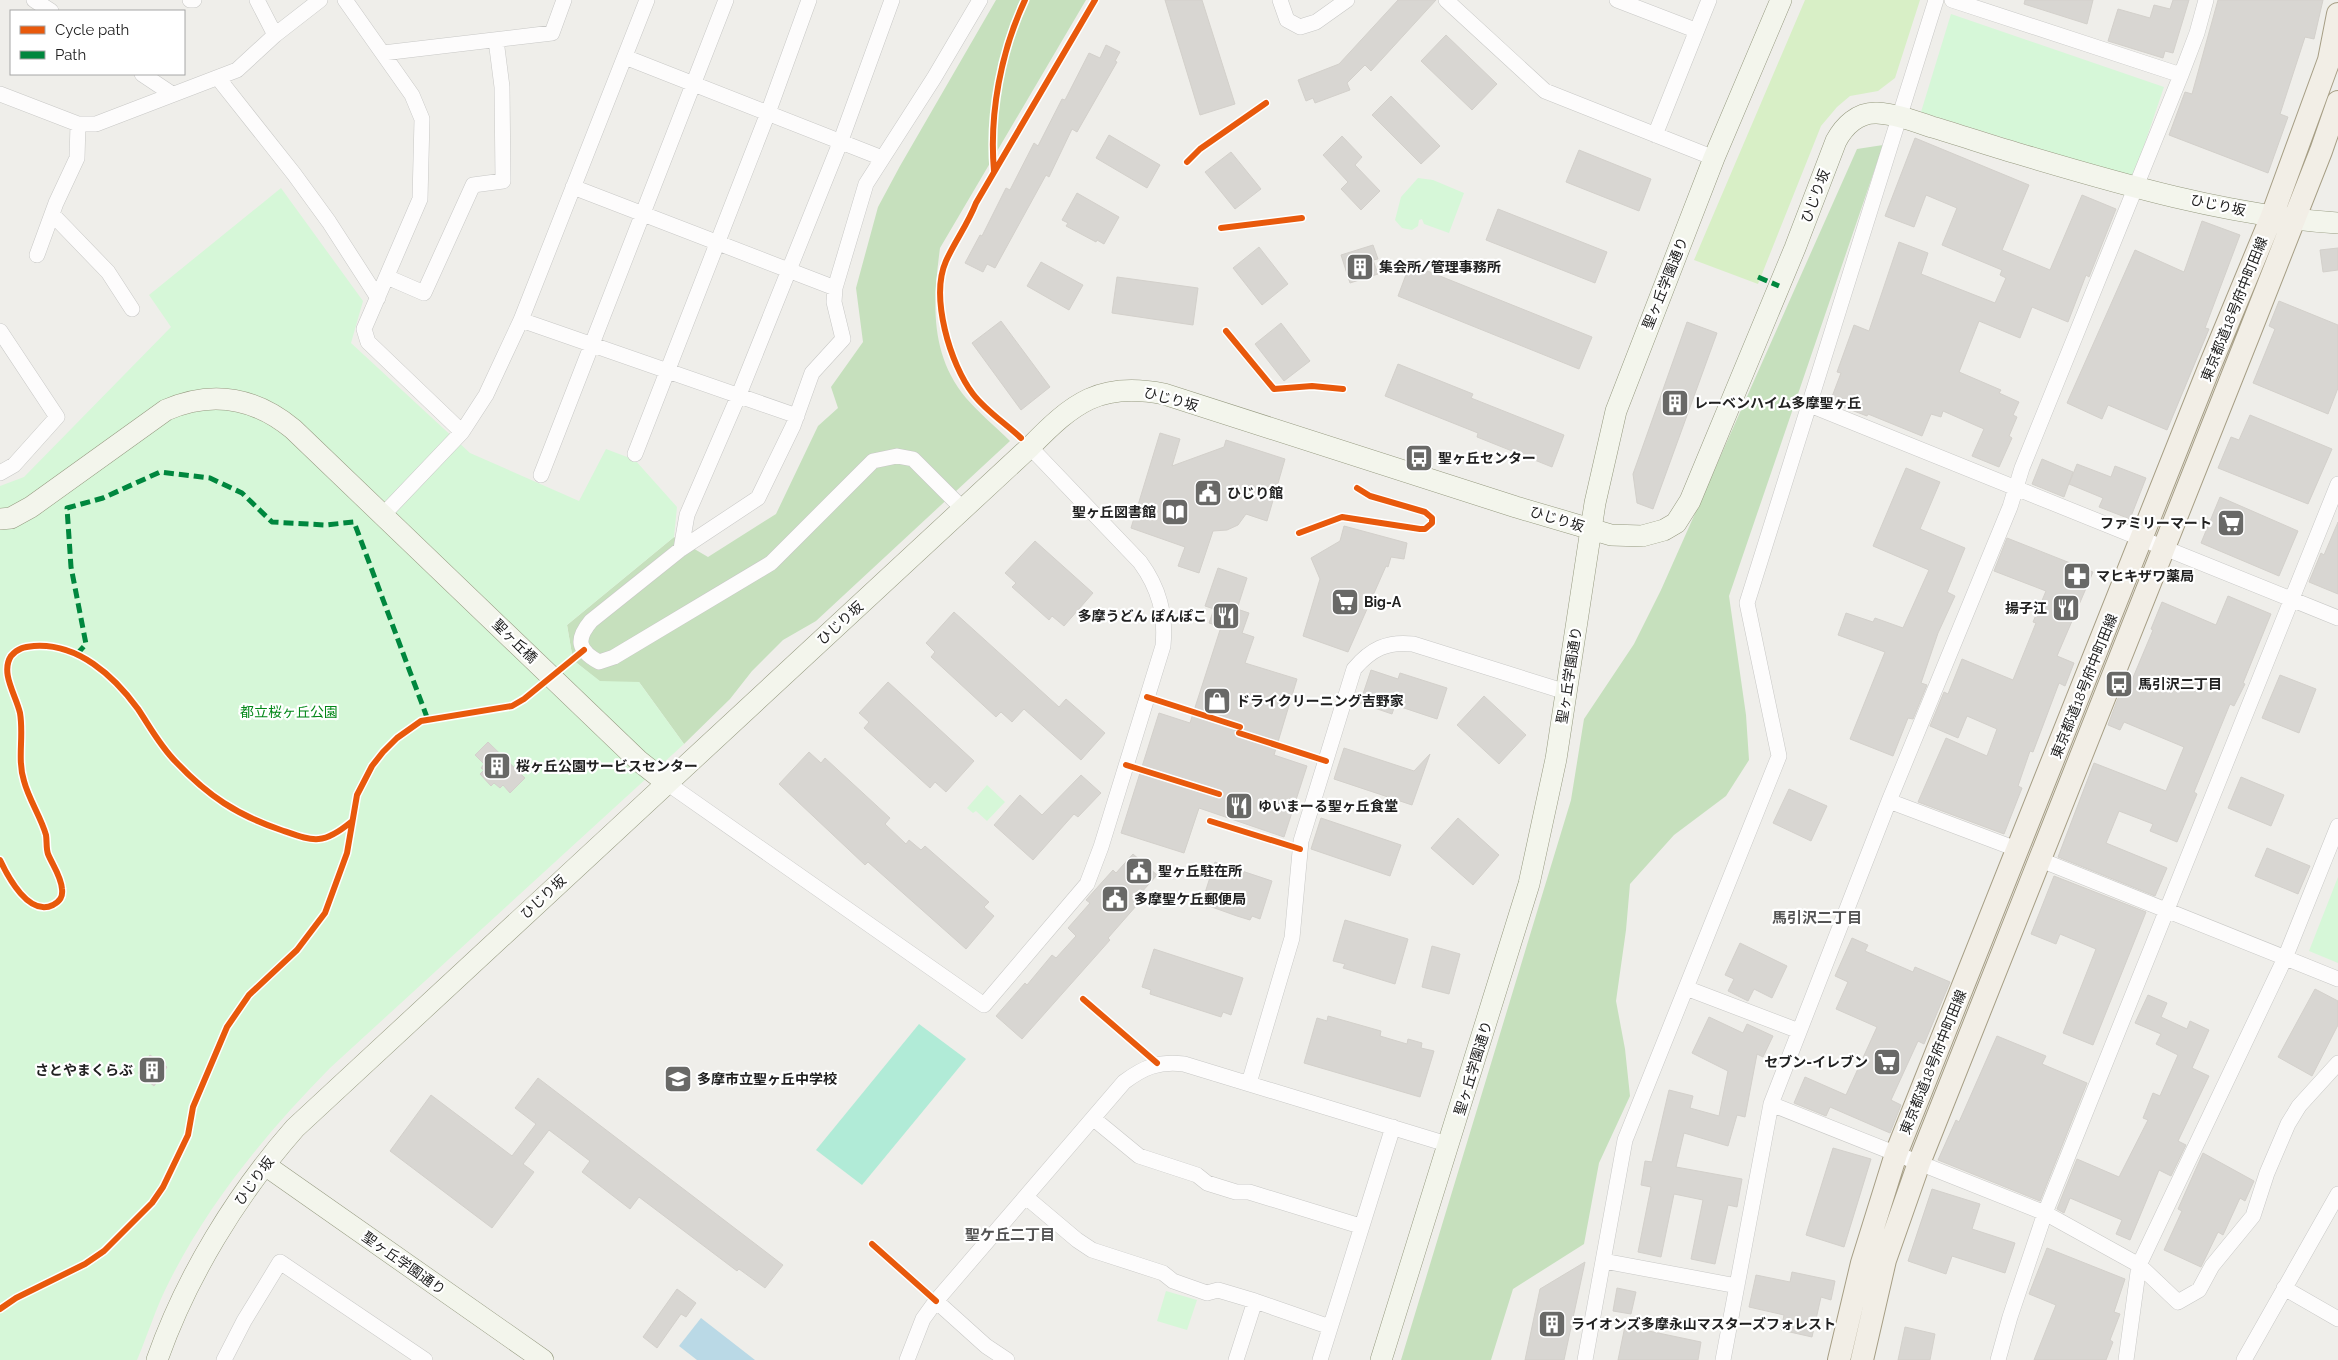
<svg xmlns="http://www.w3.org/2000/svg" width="2338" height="1360" viewBox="0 0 2338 1360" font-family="Raleway,'Noto Sans JP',sans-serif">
  <rect width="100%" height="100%" fill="#efeeea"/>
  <path fill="#d8efc6" d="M1805 0H1920L1895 78 1878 91 1850 96 1837 107 1821 126 1758 284 1694 260Z"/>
  <path fill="#c6e0bd" d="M996 0H1086L940 248C933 301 929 353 966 398 979 413 996 427 1010 441L816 621 783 640 752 671 730 699 684 744 639 682H600L573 660 567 625 674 537 708 557 776 514 818 426 838 408 831 387 863 342 856 288 878 207 900 166Z
    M1883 145 1729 596 1746 715 1749 760 1726 796 1674 835 1630 884 1626 930 1616 1001 1625 1049 1630 1096 1599 1163 1584 1244 1513 1289 1491 1360H1401L1571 800 1584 719 1634 644 1661 590 1857 149Z"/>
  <path fill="#d6f7d8" d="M1951 14 2164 87 2133 178 1921 112Z
    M1418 178 1433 180 1464 193 1449 233 1424 224 1422 219 1419 220 1418 226 1412 230 1402 228 1395 220 1401 197Z
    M281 188 363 301 351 343 470 453 579 501 606 449 635 460 677 507 674 537 567 625 573 660 600 681 639 682 684 744 330 1068C267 1132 209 1202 169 1282 156 1307 148 1334 137 1360H0V486L24 477 171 327 149 295Z
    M987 785 1005 802 987 821 976 811 973 813 967 808Z
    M2338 877V963L2309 951Z
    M1166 1291 1197 1300 1187 1330 1157 1321Z"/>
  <path fill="#b1ebd7" d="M919 1024 966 1059 862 1185 816 1150Z"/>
  <path fill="#bad9e6" d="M701 1318 755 1360H697L679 1346Z"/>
  <path fill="#d8d6d2" stroke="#d3d0cb" d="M1165 0H1202L1235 104 1200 115Z
    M1398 0H1436L1371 71 1365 65 1347 83 1350 90 1315 103 1313 98 1306 101 1298 80 1339 64Z
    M2025 0H2093L2087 24 2024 4Z
    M2173 0H2189L2173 53 2165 51 2163 58 2108 41 2118 9 2150 18 2154 5 2170 9Z
    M2218 0H2323L2314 39 2305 37 2280 114 2288 117 2268 173 2169 135 2185 92 2192 94Z
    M1446 35 1497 84 1472 110 1421 61Z
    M1106 45 1120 52 1115 61 1117 62 1077 132 1072 129 1049 177 1046 175 995 268 987 264 983 272 965 263 980 235 982 236 1006 188 1010 190 1034 143 1038 146 1062 99 1065 100 1089 53 1100 58Z
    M1391 96 1440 146 1421 164 1372 115Z
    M1109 135 1160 165 1147 188 1096 158Z
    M1342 136 1362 157 1355 165 1380 191 1361 210 1341 189 1348 182 1323 155Z
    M1915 138 2029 185 2002 250 2050 270 2082 195 2116 209 2089 277 2086 275 2068 322 2032 307 2020 338 1979 321 1959 372 2001 390 1999 393 2019 402 2013 415 2017 417 2009 436 2012 438 1999 467 1972 456 1984 429 1943 411 1941 417 1931 414 1922 436 1868 414 1867 416 1830 402 1841 373 1837 372 1854 325 1869 331 1899 242 1928 253 1921 274 1995 303 2006 278 2000 275 2002 270 1942 245 1957 208 1926 195 1914 227 1885 216Z
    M1579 150 1651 179 1639 211 1566 182Z
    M1231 152 1261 189 1235 209 1205 172Z
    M1077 193 1119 217 1104 244 1097 240 1096 242 1066 226 1068 223 1062 220Z
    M1498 209 1607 252 1595 283 1486 240Z
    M2202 221 2240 235 2205 328 2209 329 2167 430 2108 405 2102 419 2067 403 2135 250 2184 272Z
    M1373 245 1378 259 1373 260 1378 274 1350 283 1341 255Z
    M1259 247 1288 284 1262 305 1233 268Z
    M2338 248V270L2323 272 2320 250Z
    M1041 262 1083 285 1069 310 1027 286Z
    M1410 264 1592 337 1579 369 1398 296Z
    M1117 277 1198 288 1193 325 1112 313Z
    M2279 301 2338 325V388L2328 414 2253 383 2275 329 2269 326Z
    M1001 321 1050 387 1021 410 972 343Z
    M1687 322 1717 333 1653 509 1637 503 1633 474Z
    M1281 323 1310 361 1284 381 1255 344Z
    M1398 364 1473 394 1471 398 1564 435 1552 467 1477 437 1478 433 1385 396Z
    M2250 415 2332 449 2308 504 2218 468 2231 437 2239 440Z
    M1160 433 1180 439 1172 466 1224 447 1226 440 1285 459 1267 521 1246 514 1238 525 1227 530 1213 531 1199 573 1178 566 1185 547 1131 528Z
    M2042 459 2073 472 2064 497 2032 484Z
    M2077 464 2111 477 2115 466 2146 478 2130 519 2099 507 2103 498 2069 484Z
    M1906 468 1940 482 1920 529 1965 548 1947 592 1955 596 1938 633 1921 683 1927 685 1913 719 1908 718 1893 756 1850 739 1885 652 1838 635 1846 613 1873 622 1875 618 1903 628 1929 570 1873 546Z
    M2220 497 2298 531 2279 576 2201 543Z
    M2338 522V594L2309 582 2321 553 2324 555Z
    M1344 526 1407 543 1404 559 1391 557 1388 567 1386 566 1348 652 1303 636 1320 579 1311 558 1340 541Z
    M2007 538 2093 572 2057 656 2074 663 2065 686 2059 683 2033 752 2030 751 2018 786 2022 788 2004 834 1918 802 1946 738 1987 756 1997 729 1967 716 1958 738 1930 726 1944 692 1948 694 1962 659 2013 680 2036 623 2033 622 2046 591 1994 571Z
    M1035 541 1093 593 1064 626 1052 616 1049 620 1012 587 1016 583 1005 573Z
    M1218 568 1247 578 1237 609 1249 613 1242 633 1254 637 1245 663 1297 679 1274 755 1307 766 1284 837 1199 808 1184 853 1121 833 1159 713 1190 723 1221 627 1209 623 1214 609 1205 606Z
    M2228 596 2271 614 2243 683 2245 684 2234 706 2230 704 2194 792 2197 794 2177 842 2150 831 2153 824 2119 811 2106 843 2167 868 2155 896 2058 857 2094 763 2166 791 2184 747 2124 722 2120 730 2108 725 2126 677 2132 680 2153 630 2151 629 2162 602 2216 625Z
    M954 612 1059 707 1066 699 1105 733 1081 760 1024 709 1012 722 1001 712 996 717 931 657 935 652 926 643Z
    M1371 670 1398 679 1400 673 1447 688 1437 719 1395 705 1392 714 1360 703Z
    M2280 675 2316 689 2299 733 2262 718Z
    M888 682 974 761 946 792 935 782 930 788 864 728 869 722 859 713Z
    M1484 696 1526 735 1499 764 1457 725Z
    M488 742 525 778 510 793 503 785 500 788 494 783 491 786 480 774 484 770 481 768 484 764 475 755Z
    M1344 748 1414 771 1430 754 1412 805 1334 779Z
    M809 752 821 763 825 758 890 818 885 824 906 844 909 840 921 850 925 846 989 902 984 907 994 916 966 949 868 862 865 865 779 784Z
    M1081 775 1101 793 1078 817 1074 814 1033 860 994 825 1020 795 1042 815Z
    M2241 777 2284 795 2271 826 2228 808Z
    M1789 789 1827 806 1811 841 1773 823Z
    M1321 818 1401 845 1390 876 1311 849Z
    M1458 818 1499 855 1473 885 1431 848Z
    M2267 848 2310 866 2298 894 2255 876Z
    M1133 854 1157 875 1140 894 1144 897 1108 938 1110 940 1022 1039 996 1016 1025 983 1027 985 1052 955 1056 958 1076 936 1068 928 1090 903 1086 900 1113 870 1116 873Z
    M1215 862 1272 881 1260 919 1252 916 1250 920 1237 916 1209 906 1210 902 1203 899Z
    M2054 876 2146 912 2093 1045 2063 1033 2096 949 2060 934 2056 944 2031 934Z
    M1345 920 1408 939 1395 984 1343 968 1345 964 1333 961Z
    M1852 938 1868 945 1865 951 1913 972 1915 967 1950 982 1924 1044 1918 1041 1891 1100 1901 1105 1890 1133 1830 1107 1826 1116 1794 1103 1805 1077 1846 1095 1877 1027 1836 1009 1848 982 1835 976Z
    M1740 943 1787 966 1772 998 1754 989 1748 1001 1728 991 1734 979 1725 975Z
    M1432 946 1460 954 1449 994 1422 987Z
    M1154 949 1243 978 1231 1015 1223 1012 1221 1017 1150 994 1151 990 1142 987Z
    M2315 989 2338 1001V1025L2312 1076 2278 1057Z
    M2148 995 2167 1003 2161 1017 2187 1029 2190 1021 2209 1030 2192 1068 2209 1076 2178 1141 2186 1145 2171 1176 2159 1170 2130 1240 2116 1234 2122 1220 2070 1198 2064 1213 2057 1209 2077 1159 2119 1177 2148 1120 2143 1118 2153 1093 2160 1096 2178 1055 2156 1044 2161 1034 2135 1023Z
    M1328 1016 1381 1031 1380 1036 1407 1044 1408 1039 1422 1043 1421 1048 1434 1051 1420 1097 1304 1063 1317 1018 1327 1021Z
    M1709 1017 1743 1033 1747 1024 1773 1036 1763 1057 1757 1054 1745 1117 1737 1115 1728 1146 1684 1133 1676 1167 1742 1179 1737 1207 1728 1205 1715 1264 1691 1259 1703 1200 1674 1194 1661 1257 1638 1252 1651 1187 1641 1185 1645 1161 1652 1162 1669 1090 1693 1096 1690 1108 1719 1116 1728 1071 1692 1053Z
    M1997 1036 2046 1056 2042 1064 2087 1083 2040 1201 1938 1160 1956 1120 1959 1122Z
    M150 1055 167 1067 154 1086 138 1073Z
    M538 1078 783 1265 765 1288 739 1269 737 1271 639 1197 630 1209 582 1172 590 1161 549 1130 523 1164 534 1172 492 1228 390 1151 431 1095 512 1156 536 1124 515 1108Z
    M1833 1148 1871 1159 1844 1247 1806 1235Z
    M2203 1153 2254 1181 2245 1201 2240 1198 2223 1235 2218 1232 2201 1267 2164 1250 2182 1211 2178 1209Z
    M1932 1189 1980 1204 1972 1229 2015 1243 2005 1273 1952 1256 1946 1274 1908 1261Z
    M2047 1248 2125 1279 2114 1312 2120 1314 2110 1340 2113 1342 2106 1360H2034L2056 1305 2029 1294Z
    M1585 1262 1564 1360H1525L1540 1289Z
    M1792 1272 1835 1281 1831 1300 1821 1297 1812 1337 1781 1330 1784 1315 1749 1307 1756 1275 1790 1282Z
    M1617 1288 1636 1292 1631 1314 1613 1311Z
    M677 1289 696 1303 686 1317 681 1314 657 1348 643 1337Z
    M1625 1326 1701 1342 1698 1360H1618Z
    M1905 1327 1935 1334 1930 1360H1898Z"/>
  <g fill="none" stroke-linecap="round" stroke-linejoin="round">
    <g stroke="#c8c8c6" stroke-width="16">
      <path id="street" d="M34 0 51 11
        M190 0H194
        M257 0 275 35
        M345 0 412 95 422 119 420 199 364 329 368 342 462 432
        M1280 0 1287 20 1300 27 1316 22 1347 0
        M1446 0 1545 91 1714 158
        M1617 0 1695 30
        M1952 0 2181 75
        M383 53 552 33 564 0
        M625 57 882 158
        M142 74 172 94
        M218 78 294 174 329 222 378 298
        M0 94 78 124H96L237 70 275 35 320 0
        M1655 135 1709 0
        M573 187 835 288
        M53 215 108 272 132 309
        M37 255 56 203 77 158 78 124
        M387 277 424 293 473 185 503 181 502 87 496 40
        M521 320 797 416
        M0 331 57 417 14 465 0 473
        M1810 405 2338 618
        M635 454 768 113 809 0
        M541 475 726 0
        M963 509 913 459 897 456 873 461 771 563 614 657 599 662C577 650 576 639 591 621L681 549 758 498 793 426 812 373 843 339 834 302 835 288 866 184 934 78 980 0
        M382 516 462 432 486 395 521 320 647 0
        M681 549 687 515 738 397 840 143 892 0
        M667 783 984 1005 1087 884 1101 847 1163 646C1166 614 1159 588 1140 562L1030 447
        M1889 801 2019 850
        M2041 860 2338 979
        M1686 988 1799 1031
        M1249 1083 1292 938 1301 841 1354 669C1371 649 1387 641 1413 644L1566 692
        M1771 1104 2045 1213 2139 1265 2178 1302 2199 1290 2212 1266 2253 1216 2267 1173 2288 1124 2299 1106 2338 1063
        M1094 1119 1139 1156 1197 1175 1207 1183 1236 1192H1249L1360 1226
        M1026 1197 1077 1240 1092 1250 1163 1273 1173 1281 1207 1293 1218 1290 1255 1301 1330 1327
        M1604 1261 1737 1286
        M2284 1288 2338 1319
        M936 1301 986 1346 1007 1360
        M224 1360 244 1321 280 1262 425 1360
        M907 1360 923 1319 936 1301 1124 1082C1144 1067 1159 1061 1184 1064L1450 1145
        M1236 1360 1255 1301
        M1320 1360 1393 1127
        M1585 1360 1625 1140 1779 756 1747 603 1936 0
        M1723 1360 1771 1104 1889 801 2010 507 2022 468 2181 75 2197 33 2206 0
        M1998 1360 2010 1317 2045 1213 2338 484
        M2126 1360 2139 1265 2285 958 2338 826
        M2244 1360 2338 1194"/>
    </g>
    <g stroke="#969a80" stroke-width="22">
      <path id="secondary" d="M0 519 11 518 31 507 166 410C212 390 254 397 293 429L639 761 667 783
        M265 1165 543 1360
        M157 1360C186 1277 237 1194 295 1128L1030 447C1073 403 1100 381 1164 394L1516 507 1611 535 1642 536 1664 530 1676 523 1690 501 1795 248 1836 141C1844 126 1858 112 1877 113 1896 114 1914 121 1932 127 1960 135 1988 145 2016 153 2120 184 2229 216 2338 223
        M1381 1360 1529 884 1556 759 1595 503 1616 411 1714 158 1781 0"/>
    </g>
    <g stroke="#a69e85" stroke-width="24">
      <path id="primary" d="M1839 1360 1862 1263 1896 1154 2209 368 2272 216 2329 60 2338 14
        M1862 1360 1885 1260 1919 1163 2249 334 2321 151 2338 102"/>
    </g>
    <use href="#street" stroke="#fdfcfc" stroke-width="15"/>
    <use href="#secondary" stroke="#f3f5ec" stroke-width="21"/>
    <use href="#primary" stroke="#f2eee6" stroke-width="22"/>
    <path stroke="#00873e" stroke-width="5" stroke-dasharray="10 5" stroke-linecap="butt" d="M1758 277 1779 286
      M77 654 86 644 71 567 67 508 103 498 160 472 210 478 242 493 272 522 325 525 354 522 428 720"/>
    <g stroke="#fff" stroke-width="9">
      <path id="cycleway" d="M1187 162 1200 149 1266 103
        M994 171C989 114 1001 51 1025 0
        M1221 228 1302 218
        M1226 331 1274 389 1312 386 1343 389
        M1021 438C1005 423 986 411 973 394 950 364 930 297 946 261 955 241 968 224 976 203L1095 0
        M1299 533 1342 517 1420 529H1425L1432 523V518L1425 512 1370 496 1357 488
        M1147 697 1240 727
        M1239 733 1326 761
        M1126 765 1219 794
        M1210 821 1300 849
        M0 860C8 877 29 917 53 905 60 901 63 897 62 889 61 876 53 866 48 854 46 848 47 841 46 835 41 817 29 800 24 781 17 759 24 736 20 713 16 695 0 673 11 656 18 648 24 647 34 646 78 643 114 676 138 709 150 727 160 746 176 762 208 796 237 815 281 830 313 841 322 846 351 822
        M1083 999 1157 1063
        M872 1244 936 1301
        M0 1309 16 1298 85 1264 104 1251 152 1203 163 1187 188 1135 193 1107 227 1027 249 995 297 950 325 913 347 853 357 795 372 766 383 752 397 738 421 721 512 706 524 699 584 650"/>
    </g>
    <use href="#cycleway" stroke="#e8590c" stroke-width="6"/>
  </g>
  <defs>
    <g id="building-square" transform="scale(1.4375)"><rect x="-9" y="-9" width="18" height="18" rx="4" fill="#696967" stroke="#fff"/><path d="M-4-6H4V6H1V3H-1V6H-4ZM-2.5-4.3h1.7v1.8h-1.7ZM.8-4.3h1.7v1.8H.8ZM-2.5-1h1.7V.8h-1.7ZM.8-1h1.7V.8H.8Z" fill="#fff"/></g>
    <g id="bus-square" transform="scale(1.4375)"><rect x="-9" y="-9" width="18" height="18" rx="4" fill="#696967" stroke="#fff"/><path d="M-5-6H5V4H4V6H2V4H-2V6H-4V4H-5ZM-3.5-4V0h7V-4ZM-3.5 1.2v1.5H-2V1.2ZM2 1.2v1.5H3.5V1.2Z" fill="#fff"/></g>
    <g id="civic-square" transform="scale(1.4375)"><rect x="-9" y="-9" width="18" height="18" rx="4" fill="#696967" stroke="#fff"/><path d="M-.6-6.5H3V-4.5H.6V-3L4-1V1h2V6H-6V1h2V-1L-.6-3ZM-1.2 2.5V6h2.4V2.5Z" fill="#fff"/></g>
    <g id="library-square" transform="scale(1.4375)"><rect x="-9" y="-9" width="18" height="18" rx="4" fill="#696967" stroke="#fff"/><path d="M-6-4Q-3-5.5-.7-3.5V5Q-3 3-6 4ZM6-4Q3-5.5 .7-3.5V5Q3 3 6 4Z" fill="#fff"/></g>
    <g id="supermarket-square" transform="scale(1.4375)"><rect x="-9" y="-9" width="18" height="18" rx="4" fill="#696967" stroke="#fff"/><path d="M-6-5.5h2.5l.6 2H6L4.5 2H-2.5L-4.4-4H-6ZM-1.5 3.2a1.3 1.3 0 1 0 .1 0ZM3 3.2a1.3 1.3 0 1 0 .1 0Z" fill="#fff"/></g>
    <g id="pharmacy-square" transform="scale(1.4375)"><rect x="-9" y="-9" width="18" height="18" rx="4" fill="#696967" stroke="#fff"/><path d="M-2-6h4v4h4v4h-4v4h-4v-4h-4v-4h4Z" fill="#fff"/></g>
    <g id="restaurant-square" transform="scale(1.4375)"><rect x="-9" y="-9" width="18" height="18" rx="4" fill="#696967" stroke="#fff"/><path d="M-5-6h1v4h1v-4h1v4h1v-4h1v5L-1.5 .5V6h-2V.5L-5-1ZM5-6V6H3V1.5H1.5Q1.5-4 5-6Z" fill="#fff"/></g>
    <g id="shop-square" transform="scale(1.4375)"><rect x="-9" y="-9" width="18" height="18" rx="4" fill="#696967" stroke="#fff"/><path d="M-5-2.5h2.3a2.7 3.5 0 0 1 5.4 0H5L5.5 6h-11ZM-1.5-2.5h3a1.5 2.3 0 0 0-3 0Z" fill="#fff"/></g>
    <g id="school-square" transform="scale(1.4375)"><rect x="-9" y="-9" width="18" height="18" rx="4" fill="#696967" stroke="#fff"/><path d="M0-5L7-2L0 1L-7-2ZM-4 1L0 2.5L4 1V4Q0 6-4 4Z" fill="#fff"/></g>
  </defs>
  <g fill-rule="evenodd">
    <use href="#building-square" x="1360" y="267"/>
    <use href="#building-square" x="1675" y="403"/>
    <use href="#bus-square" x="1419" y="458"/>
    <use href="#civic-square" x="1208" y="493"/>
    <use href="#library-square" x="1175" y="512"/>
    <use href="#supermarket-square" x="2231" y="523"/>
    <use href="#pharmacy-square" x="2077" y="576"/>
    <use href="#supermarket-square" x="1345" y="602"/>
    <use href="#restaurant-square" x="2066" y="608"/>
    <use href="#restaurant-square" x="1226" y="616"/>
    <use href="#bus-square" x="2119" y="684"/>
    <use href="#shop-square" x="1217" y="701"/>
    <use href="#building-square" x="497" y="766"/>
    <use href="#restaurant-square" x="1239" y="806"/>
    <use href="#civic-square" x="1139" y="871"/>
    <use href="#civic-square" x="1115" y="899"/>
    <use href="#supermarket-square" x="1887" y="1062"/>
    <use href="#building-square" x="152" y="1070"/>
    <use href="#school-square" x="678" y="1079"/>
    <use href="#building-square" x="1552" y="1324"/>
  </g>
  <g text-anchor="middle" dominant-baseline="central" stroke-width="4.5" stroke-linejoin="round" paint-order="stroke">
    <g font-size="14" fill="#212121" stroke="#fff">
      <text transform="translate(1815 196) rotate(-69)">ひじり坂</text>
      <text transform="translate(2218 205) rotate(12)">ひじり坂</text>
      <text transform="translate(1665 283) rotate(-68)">聖ヶ丘学園通り</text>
      <text transform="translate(2234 309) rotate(-68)">東京都道18号府中町田線</text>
      <text transform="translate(1171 399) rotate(15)">ひじり坂</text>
      <text transform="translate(1557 519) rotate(17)">ひじり坂</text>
      <text transform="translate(840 623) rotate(-42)">ひじり坂</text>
      <text transform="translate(515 641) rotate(44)">聖ヶ丘橋</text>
      <text transform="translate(1569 675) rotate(-81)">聖ヶ丘学園通り</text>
      <text transform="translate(2084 686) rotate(-68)">東京都道18号府中町田線</text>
      <text transform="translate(543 897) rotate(-43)">ひじり坂</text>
      <text transform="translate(1933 1062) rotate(-68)">東京都道18号府中町田線</text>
      <text transform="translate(1473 1068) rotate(-73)">聖ヶ丘学園通り</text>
      <text transform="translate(254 1181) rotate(-54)">ひじり坂</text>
      <text transform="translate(404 1263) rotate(35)">聖ヶ丘学園通り</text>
    </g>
    <g font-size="14" font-weight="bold" fill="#212121" stroke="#fff" text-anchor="start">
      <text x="1379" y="267">集会所/管理事務所</text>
      <text x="1694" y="403">レーベンハイム多摩聖ヶ丘</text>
      <text x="1438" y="458">聖ヶ丘センター</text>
      <text x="1227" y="493">ひじり館</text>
      <text x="1156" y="512" text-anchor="end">聖ヶ丘図書館</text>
      <text x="2212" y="523" text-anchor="end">ファミリーマート</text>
      <text x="2096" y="576">マヒキザワ薬局</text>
      <text x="1364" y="602">Big-A</text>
      <text x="2047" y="608" text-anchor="end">揚子江</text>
      <text x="1207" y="616" text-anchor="end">多摩うどん ぽんぽこ</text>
      <text x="2138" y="684">馬引沢二丁目</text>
      <text x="1236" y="701">ドライクリーニング吉野家</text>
      <text x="516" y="766">桜ヶ丘公園サービスセンター</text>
      <text x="1258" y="806">ゆいまーる聖ヶ丘食堂</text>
      <text x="1158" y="871">聖ヶ丘駐在所</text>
      <text x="1134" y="899">多摩聖ケ丘郵便局</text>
      <text x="1868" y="1062" text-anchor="end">セブン-イレブン</text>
      <text x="133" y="1070" text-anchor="end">さとやまくらぶ</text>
      <text x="697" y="1079">多摩市立聖ヶ丘中学校</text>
      <text x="1571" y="1324">ライオンズ多摩永山マスターズフォレスト</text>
    </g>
    <g font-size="14" fill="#028717" stroke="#fff">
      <text x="289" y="712">都立桜ヶ丘公園</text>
    </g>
    <g font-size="15" font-weight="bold" fill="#545454" stroke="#fff">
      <text x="1817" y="918">馬引沢二丁目</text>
      <text x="1010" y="1235">聖ケ丘二丁目</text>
    </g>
  </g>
  <rect x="10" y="10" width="175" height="65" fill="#ffffff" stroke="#a6a6a6"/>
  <rect x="20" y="26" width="25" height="8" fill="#e8590c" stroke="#a6a6a6"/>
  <text x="55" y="35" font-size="15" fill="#212121">Cycle path</text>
  <rect x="20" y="51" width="25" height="8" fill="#00873e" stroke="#a6a6a6"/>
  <text x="55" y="60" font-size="15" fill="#212121">Path</text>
</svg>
